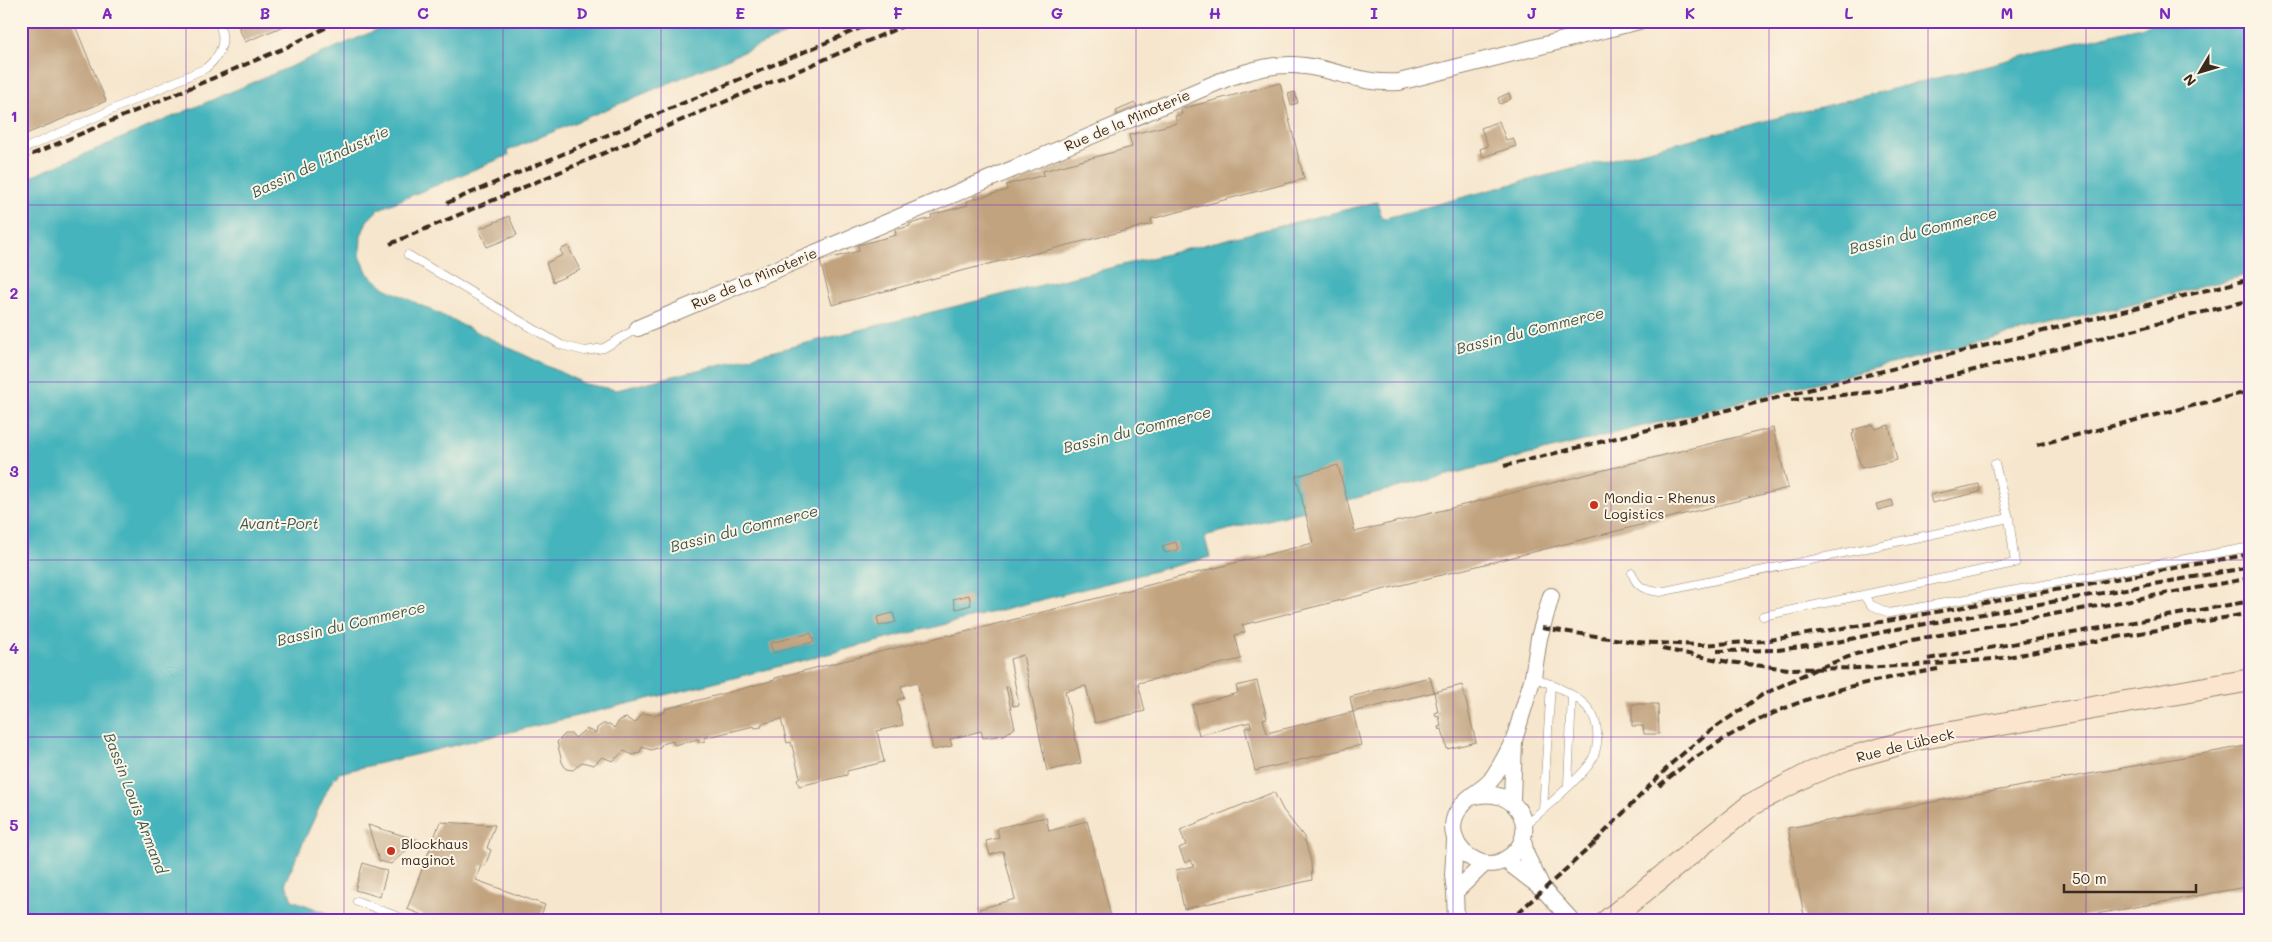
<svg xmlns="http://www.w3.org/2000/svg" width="2272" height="942" viewBox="0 0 2272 942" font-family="Mali,sans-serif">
  <rect width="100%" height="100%" fill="#fcf5e5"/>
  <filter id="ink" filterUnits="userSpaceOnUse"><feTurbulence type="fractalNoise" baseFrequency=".02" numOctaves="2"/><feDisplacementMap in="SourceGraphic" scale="10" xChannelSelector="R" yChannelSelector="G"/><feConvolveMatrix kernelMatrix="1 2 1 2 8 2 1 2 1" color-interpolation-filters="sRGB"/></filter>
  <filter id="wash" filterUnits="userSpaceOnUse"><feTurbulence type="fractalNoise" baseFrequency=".0096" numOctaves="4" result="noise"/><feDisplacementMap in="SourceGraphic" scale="20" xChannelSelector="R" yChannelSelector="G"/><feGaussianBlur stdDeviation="1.12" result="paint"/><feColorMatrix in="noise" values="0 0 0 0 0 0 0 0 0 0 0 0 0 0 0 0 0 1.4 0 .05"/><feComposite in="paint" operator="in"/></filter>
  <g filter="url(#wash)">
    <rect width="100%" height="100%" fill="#f6e6cd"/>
    <path fill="#44b4bc" stroke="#406f6d" d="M398 21H817L507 151 509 155 379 209 367 221 361 236 360 256 368 274 385 288 585 384 617 390 1377 202 1382 219 1505 186 2164 21H2251V274L1208 535 1205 538 1210 557 702 686 339 773 330 784 285 882 292 900 349 921H21V181Z"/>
    <g id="blocks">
      <path fill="#c1a37f" d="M21 21H73L106 101 21 136Z
        M236 21H296L245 42Z
        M1280 83 1304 179 1151 219 1152 224 1024 256 1023 255 832 305 820 261 859 251 858 245 896 235 895 230 910 226 909 224 932 218 931 215 968 205 967 201 1007 190 1006 185 1044 175 1043 171 1132 147 1129 135 1177 123 1175 116 1182 114 1181 109Z
        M1295 92 1298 103 1291 105 1288 94Z
        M1509 93 1511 99 1500 104 1498 98Z
        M1135 103 1140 113 1120 121 1116 111Z
        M1499 121 1506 140 1513 138 1516 146 1483 157 1480 149 1488 146 1481 128Z
        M509 216 517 235 487 247 479 229Z
        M568 246 580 270 553 282 546 263 563 255 560 250Z
        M1873 424 1875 429 1889 425 1897 460 1861 468 1852 434 1854 433 1853 430Z
        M1773 428 1788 488 1242 625 1245 632 1235 635 1241 659 1138 683 1145 711 1095 723 1086 686 1065 691 1081 763 1047 771 1023 655 1010 659 1019 705 1013 706 1009 687H1006L1015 728 1004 735 983 738 981 731 950 739 952 746 933 750 917 682 901 686 904 698 897 700 903 725 877 731 884 762 847 771V775L799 786 797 779 800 777 791 742 787 743 781 719 761 724 762 727 755 728 754 726 704 738 705 741 699 742 698 739 674 745 673 741 662 744 660 747 651 750 642 747 640 752 633 755 624 751 613 761 602 757 594 765 582 762 573 770 566 769 562 762 557 742 565 734H572L575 738 586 729 596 733 597 728 603 724H610L614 728 620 720 626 718 635 723 643 713 653 715 665 712V709L775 680V678L948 635 949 636 1313 543 1296 476 1338 465 1355 532Z
        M1979 484 1980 492 1932 503 1930 495Z
        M1892 500 1894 506 1878 510 1876 504Z
        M1176 542 1178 550 1165 553 1162 546Z
        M969 595 971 605 956 609 953 599Z
        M893 613 896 622 879 626 877 617Z
        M811 633 814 642 773 653 770 643Z
        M1430 677 1434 692 1353 712 1350 697Z
        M1257 681 1267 718 1263 719 1267 733 1353 712 1361 745 1255 771 1245 728 1251 727 1250 722 1199 735 1192 705 1238 693 1236 686Z
        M1462 685 1476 742 1447 749 1442 729 1439 730 1438 727 1441 726 1439 716 1436 717 1435 713 1438 712 1434 692Z
        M1632 704H1658L1659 734H1644L1643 726H1632Z
        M2251 745V886L2058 921H1805L1788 828Z
        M1274 792 1283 810 1304 837 1311 862 1312 880 1184 909 1176 870 1194 866 1191 860 1185 863 1179 848 1186 845 1180 830Z
        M1046 817 1049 831 1087 821 1112 921H982L979 909 1015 899 1003 851 990 855 986 841 999 838 997 828Z
        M440 822 495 825 487 848 491 850 485 866 481 865 476 880 545 905 539 921H487L480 918 479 921H437L407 909Z
        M368 825 418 840 391 864 379 861Z
        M363 863 387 871 380 897 355 890Z
        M1405 916 1406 921H1388V918Z"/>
    </g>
  </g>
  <g filter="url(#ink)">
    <use href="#blocks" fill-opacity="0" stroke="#988876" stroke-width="1"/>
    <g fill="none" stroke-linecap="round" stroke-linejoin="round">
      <g stroke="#988876" stroke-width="9">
        <path id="lane" d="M21 150 206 68C222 54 227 41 218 21
          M408 255 561 345 585 351 604 348 638 328
          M1632 573C1637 588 1645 590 1660 592L2009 518 1995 464
          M1863 595 1871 605 1889 613 2251 547
          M1763 616 2015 563 2009 518
          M1568 785 1572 695
          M1543 810 1551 684
          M1524 826C1543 810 1574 784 1589 765 1600 749 1601 722 1587 707 1573 692 1552 685 1533 677
          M357 901 409 921"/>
      </g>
      <g stroke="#988876" stroke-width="18">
        <path id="street" d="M638 328 1230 77C1251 71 1271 64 1293 65 1331 66 1358 85 1399 82L1639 21
          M1471 797C1520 782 1543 837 1506 859 1497 865 1486 865 1477 861 1454 851 1445 825 1462 805 1469 795 1483 790 1491 780 1500 768 1507 753 1514 740
          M1512 801 1514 740 1533 677 1539 638 1551 596
          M1523 840 1526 855 1542 887
          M1455 841 1453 875 1455 892 1484 864
          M1505 860 1543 889 1572 921
          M1455 892 1456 921"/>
      </g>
      <g stroke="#988876" stroke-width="24">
        <path id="secondary" d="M1607 921 1752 804 1809 774 1846 759 1917 739 2251 680"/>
      </g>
      <use href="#lane" stroke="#fff" stroke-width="8"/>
      <use href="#street" stroke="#fff" stroke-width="16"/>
      <use href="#secondary" stroke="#fbe5cf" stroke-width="22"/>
      <path stroke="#3b2a1e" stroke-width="4" stroke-dasharray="8 4" stroke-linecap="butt" d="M21 159 287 47 339 21
        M447 203 877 21
        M390 244 915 21
        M1791 400 1872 392 1927 382 2251 300
        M2037 445 2251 391
        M1504 466 2251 279
        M1542 628 1635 642 1699 645 1763 641 1887 621 2251 554
        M1662 649 1729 662 1789 669 1862 668 1952 663 2002 658 2251 613
        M1717 651 1778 650 1837 642 1897 629 2251 567
        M1928 659 2251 601
        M1659 786C1708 744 1765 712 1827 693 1863 682 1901 676 1938 669
        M1595 842 1672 763 1706 734 1762 695 1816 669 1856 654 1912 640 2251 578
        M1509 921 1599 839"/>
    </g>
  </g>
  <path fill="none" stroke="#7b2cbf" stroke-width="1" stroke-opacity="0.55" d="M186 21V921M344 21V921M503 21V921M661 21V921M819 21V921M978 21V921M1136 21V921M1294 21V921M1453 21V921M1611 21V921M1769 21V921M1928 21V921M2086 21V921M21 205H2251M21 382H2251M21 560H2251M21 737H2251"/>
  <g fill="#c8321e" stroke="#fcf5e5" stroke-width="2">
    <circle cx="1594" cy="505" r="5"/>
    <circle cx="391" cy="851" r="5"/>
  </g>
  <g text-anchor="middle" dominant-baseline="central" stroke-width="4" stroke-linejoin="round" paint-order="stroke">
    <g font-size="14" fill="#3b2a1e" stroke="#fcf5e5">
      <text transform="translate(1127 120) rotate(-23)">Rue de la Minoterie</text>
      <text transform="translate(754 278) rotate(-23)">Rue de la Minoterie</text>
      <text transform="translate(1905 745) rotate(-14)">Rue de Lübeck</text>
    </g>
    <g font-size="14" fill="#3b2a1e" stroke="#fcf5e5" text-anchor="start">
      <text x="1604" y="497">Mondia - Rhenus<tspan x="1604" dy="16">Logistics</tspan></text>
      <text x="401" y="843">Blockhaus<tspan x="401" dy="16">maginot</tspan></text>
    </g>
    <g font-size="15" font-style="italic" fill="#3e5a55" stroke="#fcf5e5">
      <text transform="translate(320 161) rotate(-25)">Bassin de l'Industrie</text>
      <text transform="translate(1923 230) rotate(-14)">Bassin du Commerce</text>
      <text transform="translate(1530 330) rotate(-14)">Bassin du Commerce</text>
      <text transform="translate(1137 429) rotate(-14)">Bassin du Commerce</text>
      <text x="279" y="523">Avant-Port</text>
      <text transform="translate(744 528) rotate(-14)">Bassin du Commerce</text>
      <text transform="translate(351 623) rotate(-13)">Bassin du Commerce</text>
      <text transform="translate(136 803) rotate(69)">Bassin Louis Armand</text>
    </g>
  </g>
  <rect width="2272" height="942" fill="none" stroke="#fcf5e5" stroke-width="55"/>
  <g transform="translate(2200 72) rotate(232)" stroke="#fcf5e5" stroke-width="4" paint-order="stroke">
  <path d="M0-4L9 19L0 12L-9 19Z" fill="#3b2a1e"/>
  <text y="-8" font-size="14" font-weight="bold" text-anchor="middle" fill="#3b2a1e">N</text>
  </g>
  <path d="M2064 884v8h132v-8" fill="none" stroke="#3b2a1e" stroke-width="2.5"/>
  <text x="2072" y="884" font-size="15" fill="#3b2a1e" stroke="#fcf5e5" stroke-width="4" paint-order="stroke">50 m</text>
  <rect x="28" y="28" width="2216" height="886" fill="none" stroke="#7b2cbf" stroke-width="2"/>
  <g font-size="16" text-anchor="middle" font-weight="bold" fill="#7b2cbf">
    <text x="107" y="19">A</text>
    <text x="265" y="19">B</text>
    <text x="423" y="19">C</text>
    <text x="582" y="19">D</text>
    <text x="740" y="19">E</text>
    <text x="898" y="19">F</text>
    <text x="1057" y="19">G</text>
    <text x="1215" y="19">H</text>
    <text x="1374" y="19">I</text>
    <text x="1532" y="19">J</text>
    <text x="1690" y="19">K</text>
    <text x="1849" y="19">L</text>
    <text x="2007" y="19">M</text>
    <text x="2165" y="19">N</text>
    <text x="14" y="122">1</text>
    <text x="14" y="299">2</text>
    <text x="14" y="477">3</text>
    <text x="14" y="654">4</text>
    <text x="14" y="831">5</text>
  </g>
</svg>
